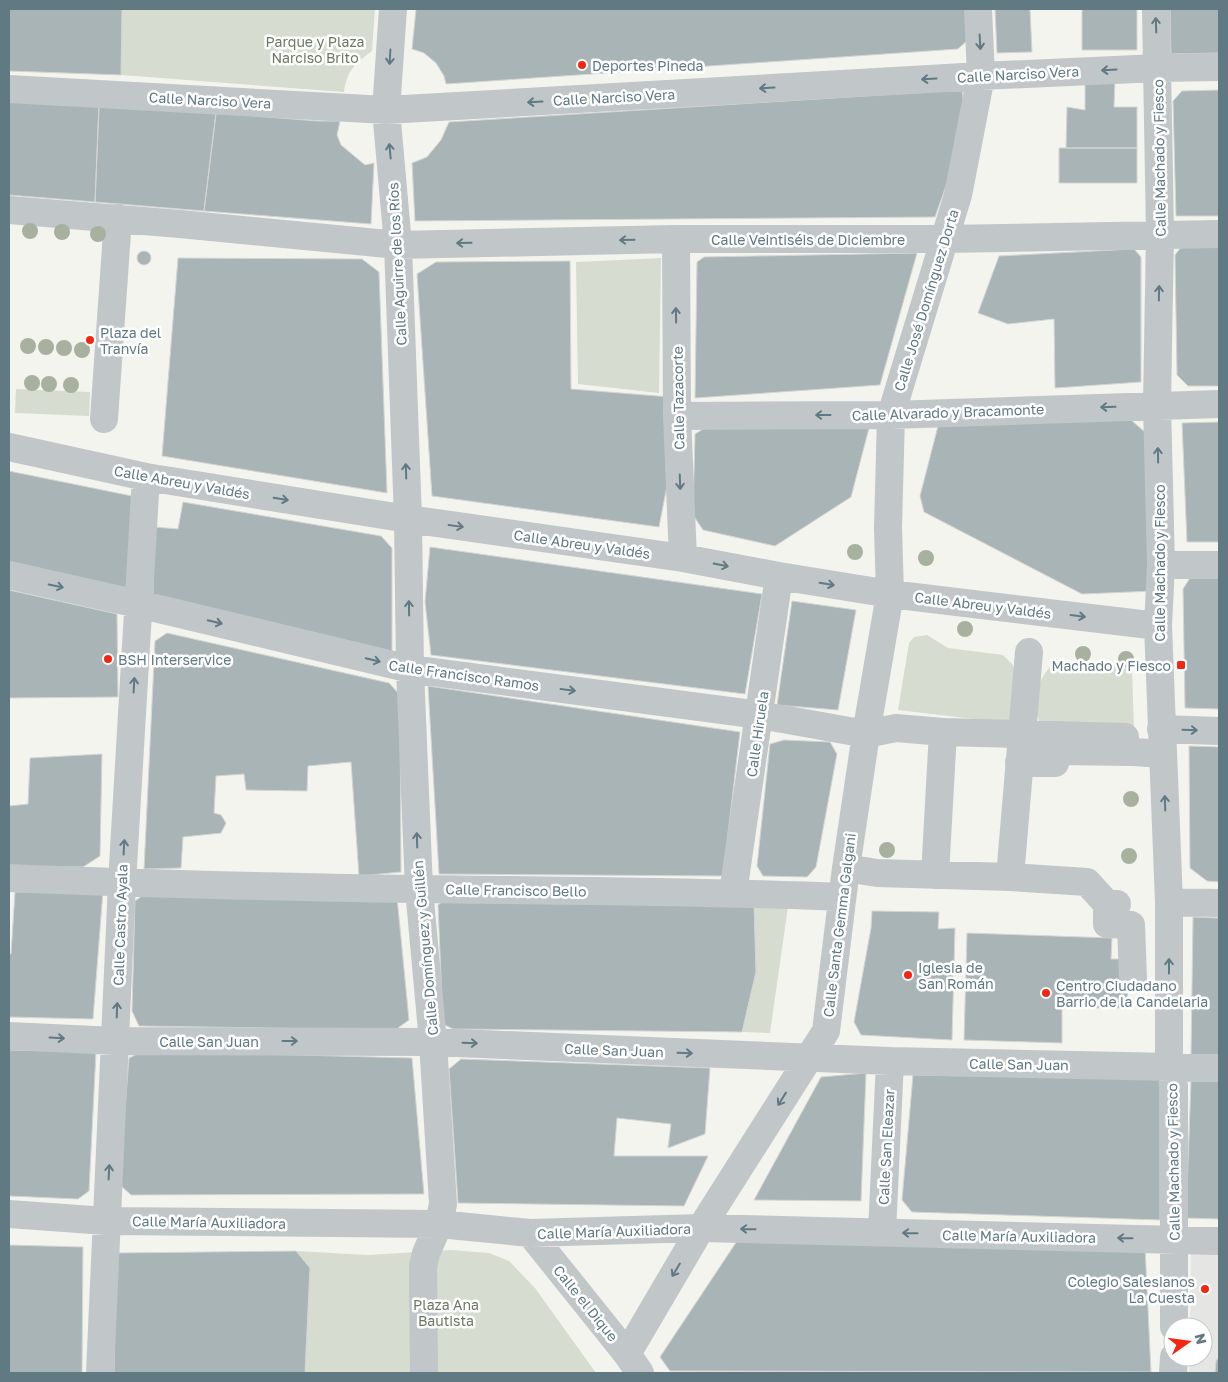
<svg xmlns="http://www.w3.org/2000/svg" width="1228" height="1382" viewBox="0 0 1228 1382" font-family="'Golos Text',sans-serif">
  <rect width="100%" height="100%" fill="#f4f4ef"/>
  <path fill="#e5e5e3" d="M1191 1249 1219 1251V1373H1189L1190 1357H1203V1327H1190Z"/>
  <path fill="#d6dcd0" d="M122 9H375L372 51C355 64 347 70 344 92L121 75Z
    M661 258 659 393 578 384 576 262Z
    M16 389 90 392 89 416 15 413Z
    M927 635 948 648 1003 655 1013 665 1017 673 1015 721 999 722 898 710 909 643 914 637Z
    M1057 663 1132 667 1134 731 1039 721C1032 702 1038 672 1057 663Z
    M754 903 788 907 770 1033 742 1032 756 972Z
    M451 1250 489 1253 509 1261 535 1288 596 1373H305L310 1268 296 1251 367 1255Z"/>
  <path fill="#a9b4b7" stroke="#d5d5d2" d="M9 9H122L121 75 9 71Z
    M416 9H970L971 37 958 49 446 84 444 76 436 63 424 53 412 49Z
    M995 9H1030L1032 52 997 53Z
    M1082 9H1137V50H1082Z
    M1170 9H1219V53L1171 54Z
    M1115 79 1114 107H1137V148H1066L1067 107 1085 110V80Z
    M962 90 966 129 935 217 415 221 412 163 427 157 441 140 449 122Z
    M1219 90V216H1176L1173 101 1182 91Z
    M9 101 99 105 95 202 9 195Z
    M99 105 216 113 204 211 95 202Z
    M216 113 318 121H340L337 135 341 145 365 165 374 163 371 224 204 211Z
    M1059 148H1137V183H1059Z
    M1182 246H1219V386H1188L1177 375 1175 255Z
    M1134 249 1141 257V382L1055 388 1054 319 1008 324 978 313 999 256Z
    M137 258a7 7 0 1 1 14 0a7 7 0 1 1-14 0Z
    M917 253 880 385 695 398 697 262 704 257Z
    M178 258 362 259 379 272 387 493 162 456Z
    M570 261 571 389 670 397 673 455 659 527 432 496 417 274 436 262Z
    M1131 420 1146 433 1154 591 1082 594 924 512 920 496 938 426Z
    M1219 422V542H1187L1182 423Z
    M705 428H869L851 497 775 546 703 530 693 515 695 434Z
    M9 471 132 496 130 593 9 567Z
    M183 502 381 536 392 548V653L153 595 154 527 178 529Z
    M430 547 762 594 745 694 431 655 425 602Z
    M1190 578H1219V709L1185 708 1183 589Z
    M9 590 117 614 118 697 9 698Z
    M792 601 856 610 838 710 777 705Z
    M167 633 389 683 400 695 401 872 359 876 351 762 308 766 307 791 246 790 244 774 216 776 214 813 221 815 226 823 221 833 183 837 181 868 144 869 155 641Z
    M428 686 740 732 723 876 439 874Z
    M784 740 830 742 837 754 816 867 807 877 763 876 757 866 770 744Z
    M1189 746 1219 747V882L1207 881 1190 868Z
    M102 754 100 856 83 867 9 866V806L28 804 30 758Z
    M103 891 93 1019 9 1017V954H11L15 892Z
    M145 894 397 897 409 1020 395 1030 139 1026 132 1011 135 901Z
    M451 895 754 903 756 972 742 1032 453 1029 443 1024 438 905Z
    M872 911 939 912 938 929 955 928 952 1040 861 1035 854 1022 871 928Z
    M1193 917 1219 918V1055H1191Z
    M967 933 1112 938 1111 959H1121L1128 979 1127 1008H1062V1043L964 1040Z
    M9 1050 96 1052 89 1191 78 1199 9 1196Z
    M144 1051 412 1058 424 1194 131 1195 119 1184 129 1058Z
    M461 1059 710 1068 705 1134 668 1148 671 1124 617 1118 614 1156H708L684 1206 458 1203 449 1069Z
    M866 1073 861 1201 754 1200 821 1077Z
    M913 1075 1160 1079V1220L912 1212 902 1200Z
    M1191 1081H1219V1219L1186 1218Z
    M739 1238 1145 1246 1151 1372 670 1371 660 1357Z
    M9 1245 83 1247 82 1373H9Z
    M296 1251 310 1268 305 1373H114L116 1253Z
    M1219 1357V1373H1215L1216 1361Z"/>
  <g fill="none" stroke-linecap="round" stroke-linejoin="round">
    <path stroke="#c1c6c8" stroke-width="28" d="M393 9 386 110 398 245 408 519 410 669 419 889 433 1042 443 1204 439 1224 426 1253 423 1267 424 1373
      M1156 9 1160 234 1157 405 1161 565 1158 626 1169 902V1067L1174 1086V1327
      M9 89 386 110 981 76 1158 68 1219 67
      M9 210 180 224 398 245 676 239H945L1219 234
      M676 239 677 416 683 558
      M677 416 891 415 1219 404
      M104 419 118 218
      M9 447 146 477 408 519 683 558 779 576 890 594 1158 626
      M1161 565H1219
      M9 575 138 604 410 669 760 715 866 734 896 728 943 732
      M1161 729 1219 731
      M1019 763H1055V751L1134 752 1163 754
      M846 868 877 873 1010 877 1029 652
      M935 875 943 732 1125 737
      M1010 877 1087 882 1107 904H1117
      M9 878C146 884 282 887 419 889 560 891 701 891 842 897
      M733 893 779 576
      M1169 902 1219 903
      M1107 904V924L1131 925 1133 979
      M9 1036 116 1041 433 1042 890 1061 1219 1068
      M9 1214 106 1221 439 1224 530 1233 701 1228 1219 1241
      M882 1232 890 1061
      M530 1233 627 1354 640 1373
      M627 1354 701 1228 826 1031 846 868 866 734 890 594 888 528 891 415 958 195 981 76 978 9
      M100 1373 122 883 146 477
      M1173 1373 1174 1357"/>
  </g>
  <g fill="#a8b1a0">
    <circle cx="30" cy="231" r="8"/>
    <circle cx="62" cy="232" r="8"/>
    <circle cx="98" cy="234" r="8"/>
    <circle cx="28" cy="346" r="8"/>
    <circle cx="46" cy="347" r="8"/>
    <circle cx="64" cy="348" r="8"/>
    <circle cx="82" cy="350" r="8"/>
    <circle cx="32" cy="383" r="8"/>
    <circle cx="49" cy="384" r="8"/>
    <circle cx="71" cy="385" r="8"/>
    <circle cx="855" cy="552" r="8"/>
    <circle cx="926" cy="558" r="8"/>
    <circle cx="965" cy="629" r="8"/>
    <circle cx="1083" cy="654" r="8"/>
    <circle cx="1126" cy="659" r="8"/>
    <circle cx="1131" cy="799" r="8"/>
    <circle cx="887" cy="850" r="8"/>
    <circle cx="1129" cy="856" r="8"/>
  </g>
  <defs><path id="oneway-shaft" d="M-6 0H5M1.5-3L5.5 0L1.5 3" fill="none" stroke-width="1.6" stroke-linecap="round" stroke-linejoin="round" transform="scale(1.25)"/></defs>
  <g stroke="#607983">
    <use href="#oneway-shaft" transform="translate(1156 25) rotate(-92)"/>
    <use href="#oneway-shaft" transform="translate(980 42) rotate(87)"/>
    <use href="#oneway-shaft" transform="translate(390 57) rotate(93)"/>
    <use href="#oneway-shaft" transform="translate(1109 70) rotate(177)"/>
    <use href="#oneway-shaft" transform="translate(929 79) rotate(177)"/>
    <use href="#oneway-shaft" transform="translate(767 88) rotate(177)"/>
    <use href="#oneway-shaft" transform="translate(535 102) rotate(177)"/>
    <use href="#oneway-shaft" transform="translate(390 151) rotate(-95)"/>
    <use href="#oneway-shaft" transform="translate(627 240) rotate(179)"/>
    <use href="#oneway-shaft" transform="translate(464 243) rotate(179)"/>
    <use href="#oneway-shaft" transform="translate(1159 293) rotate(-89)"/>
    <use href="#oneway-shaft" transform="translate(676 315) rotate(-91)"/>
    <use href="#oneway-shaft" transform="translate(1108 407) rotate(178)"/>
    <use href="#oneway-shaft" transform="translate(823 415) rotate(180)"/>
    <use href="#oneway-shaft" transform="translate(1158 455) rotate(-91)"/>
    <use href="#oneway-shaft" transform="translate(406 471) rotate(-92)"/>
    <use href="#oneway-shaft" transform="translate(680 482) rotate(88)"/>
    <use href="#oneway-shaft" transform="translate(281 499) rotate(9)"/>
    <use href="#oneway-shaft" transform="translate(456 526) rotate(8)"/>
    <use href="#oneway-shaft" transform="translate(721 565) rotate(11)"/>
    <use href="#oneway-shaft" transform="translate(827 584) rotate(9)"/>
    <use href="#oneway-shaft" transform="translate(56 586) rotate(12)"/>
    <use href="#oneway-shaft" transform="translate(409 608) rotate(-91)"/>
    <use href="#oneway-shaft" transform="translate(1078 616) rotate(7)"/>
    <use href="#oneway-shaft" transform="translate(215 622) rotate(14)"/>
    <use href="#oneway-shaft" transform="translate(373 660) rotate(14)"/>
    <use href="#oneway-shaft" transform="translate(134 685) rotate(-87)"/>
    <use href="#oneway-shaft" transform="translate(568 690) rotate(7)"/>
    <use href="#oneway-shaft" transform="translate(1190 730) rotate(2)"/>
    <use href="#oneway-shaft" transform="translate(1165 803) rotate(-92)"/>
    <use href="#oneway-shaft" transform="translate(417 840) rotate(-92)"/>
    <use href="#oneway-shaft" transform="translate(124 847) rotate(-87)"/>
    <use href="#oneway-shaft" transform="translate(1169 966) rotate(-90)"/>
    <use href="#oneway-shaft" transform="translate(117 1010) rotate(-88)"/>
    <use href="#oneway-shaft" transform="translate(57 1038) rotate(3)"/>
    <use href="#oneway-shaft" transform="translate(290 1041)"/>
    <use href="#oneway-shaft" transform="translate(470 1043) rotate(2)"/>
    <use href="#oneway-shaft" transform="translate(685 1053) rotate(2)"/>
    <use href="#oneway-shaft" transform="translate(782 1099) rotate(122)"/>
    <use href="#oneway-shaft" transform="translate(109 1172) rotate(-87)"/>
    <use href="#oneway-shaft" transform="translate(748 1229) rotate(-179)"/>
    <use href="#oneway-shaft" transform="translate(910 1233) rotate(-179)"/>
    <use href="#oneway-shaft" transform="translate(1125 1238) rotate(-179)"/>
    <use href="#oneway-shaft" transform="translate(676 1270) rotate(121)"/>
  </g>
  <g fill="#f32711" stroke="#fff" stroke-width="2">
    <circle cx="582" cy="65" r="5"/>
    <circle cx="90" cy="340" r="5"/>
    <circle cx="108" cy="659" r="5"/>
    <rect x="1176" y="660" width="10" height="10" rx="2.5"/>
    <circle cx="908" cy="975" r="5"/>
    <circle cx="1046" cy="993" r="5"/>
    <circle cx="1205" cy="1289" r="5"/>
  </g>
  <g text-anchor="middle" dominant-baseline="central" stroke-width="5" stroke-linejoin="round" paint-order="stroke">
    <g font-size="14" fill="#697a60" stroke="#fff">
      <text x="315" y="41">Parque y Plaza<tspan x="315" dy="16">Narciso Brito</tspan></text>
      <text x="446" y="1304">Plaza Ana<tspan x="446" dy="16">Bautista</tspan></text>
    </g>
    <g font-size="14" fill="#607983" stroke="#fff" text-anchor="start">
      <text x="592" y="65">Deportes Pineda</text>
      <text x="100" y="332">Plaza del<tspan x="100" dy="16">Tranvía</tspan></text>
      <text x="118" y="659">BSH Interservice</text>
      <text x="1171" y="665" text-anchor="end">Machado y Fiesco</text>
      <text x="918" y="967">Iglesia de<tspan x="918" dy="16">San Román</tspan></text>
      <text x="1056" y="985">Centro Ciudadano<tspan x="1056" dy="16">Barrio de la Candelaria</tspan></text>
      <text x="1195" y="1281" text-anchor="end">Colegio Salesianos<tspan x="1195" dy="16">La Cuesta</tspan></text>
    </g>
    <g font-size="14" fill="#607983" stroke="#fff">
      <text transform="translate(1018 74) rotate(-3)">Calle Narciso Vera</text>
      <text transform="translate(614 97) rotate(-3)">Calle Narciso Vera</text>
      <text transform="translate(210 100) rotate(3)">Calle Narciso Vera</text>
      <text transform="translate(1159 158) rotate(-91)">Calle Machado y Fiesco</text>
      <text x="808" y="239">Calle Veintiséis de Diciembre</text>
      <text transform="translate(397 264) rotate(-93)">Calle Aguirre de los Ríos</text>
      <text transform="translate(926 300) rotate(-73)">Calle José Domínguez Dorta</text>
      <text transform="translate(678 398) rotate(-91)">Calle Tazacorte</text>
      <text transform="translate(948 412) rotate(-2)">Calle Alvarado y Bracamonte</text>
      <text transform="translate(182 482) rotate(10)">Calle Abreu y Valdés</text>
      <text transform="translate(582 544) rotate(8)">Calle Abreu y Valdés</text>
      <text transform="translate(1159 563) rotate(-90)">Calle Machado y Fiesco</text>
      <text transform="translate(983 605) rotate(7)">Calle Abreu y Valdés</text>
      <text transform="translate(464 675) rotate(8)">Calle Francisco Ramos</text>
      <text transform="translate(757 734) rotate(-82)">Calle Hiruela</text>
      <text transform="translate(516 890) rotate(1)">Calle Francisco Bello</text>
      <text transform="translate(120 925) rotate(-88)">Calle Castro Ayala</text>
      <text transform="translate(839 925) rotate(-83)">Calle Santa Gemma Galgani</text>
      <text transform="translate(425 948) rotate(-95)">Calle Domínguez y Guillén</text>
      <text x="209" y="1041">Calle San Juan</text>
      <text transform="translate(614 1050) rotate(2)">Calle San Juan</text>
      <text transform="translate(1019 1064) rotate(1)">Calle San Juan</text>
      <text transform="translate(886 1147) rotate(-87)">Calle San Eleazar</text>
      <text transform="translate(1173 1162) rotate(-91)">Calle Machado y Fiesco</text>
      <text transform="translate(209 1222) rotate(1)">Calle María Auxiliadora</text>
      <text transform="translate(614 1231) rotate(-2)">Calle María Auxiliadora</text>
      <text transform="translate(1019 1236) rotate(1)">Calle María Auxiliadora</text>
      <text transform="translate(586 1303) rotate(51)">Calle el Dique</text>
    </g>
  </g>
  <rect width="1228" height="1382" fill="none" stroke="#607983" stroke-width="20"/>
  <g transform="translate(1188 1342) rotate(76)"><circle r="24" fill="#ffffff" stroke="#bfc9cd"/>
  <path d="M0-4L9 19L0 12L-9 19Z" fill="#f32711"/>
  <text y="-8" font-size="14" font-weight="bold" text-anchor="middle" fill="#607983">N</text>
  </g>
</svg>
